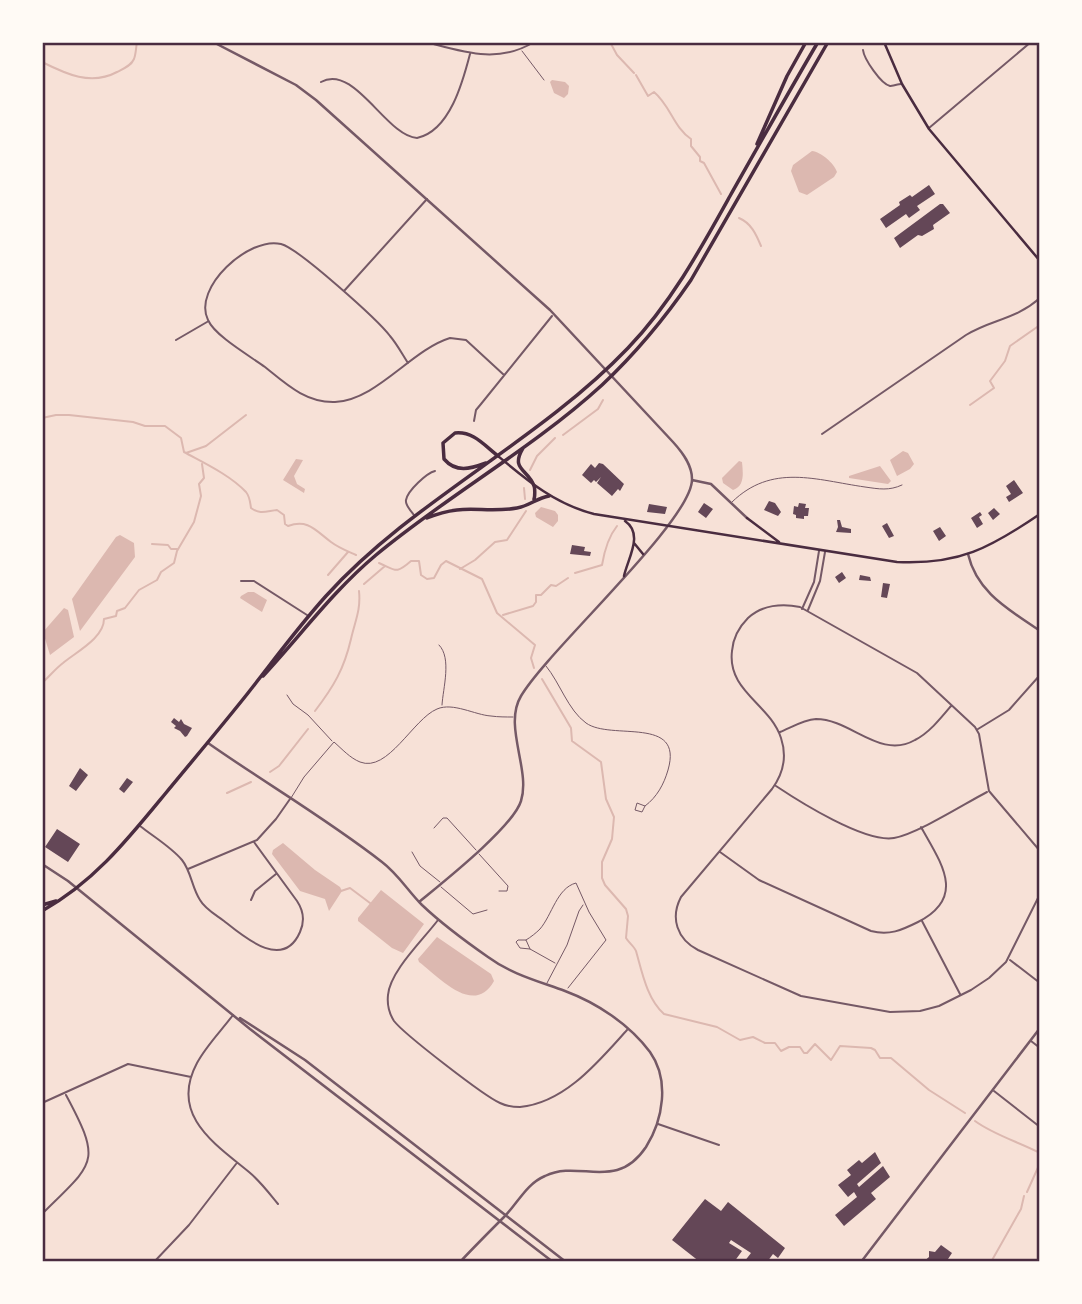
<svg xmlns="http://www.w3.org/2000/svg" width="1082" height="1304" viewBox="0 0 1082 1304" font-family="Signika,sans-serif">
  <rect width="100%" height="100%" fill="#f7e1d7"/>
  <path fill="#dcb8b0" d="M552 80 565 82 569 86 568 94 564 98 554 93 550 82Z
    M812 151C821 152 834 163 837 172L834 177 807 195 799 192 791 171 793 165Z
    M903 451 908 453 914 464 910 469 897 476 890 460Z
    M296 459 303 460 294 476 297 484 305 489 304 493 283 480Z
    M739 461 742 462C743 473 745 486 733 490L723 483 722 478Z
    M880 466 891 481 888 484 849 478V476Z
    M541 507 555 511 558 515V521L553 527 536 517 535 513Z
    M120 535 134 543 135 557 80 631 72 599 116 537Z
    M248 592H254L267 600 262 612 240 598 241 596Z
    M64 608 68 610 74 637 50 655 43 632Z
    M283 843 315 870 340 887 342 891 329 911 325 899 300 891 272 854 273 850Z
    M381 890 424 924 403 953 392 948 358 921V918Z
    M437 937 491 974 494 981C474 1017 439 977 419 962L418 959Z"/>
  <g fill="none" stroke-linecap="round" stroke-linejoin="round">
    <path stroke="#dcb8b0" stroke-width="2" d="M610 42 617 55 634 73
      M42 62C66 74 91 86 117 72 123 69 131 66 134 59 136 54 136 47 137 42
      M636 75 648 96 654 92C670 105 674 128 691 139V146L700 157V161L704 163 721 194
      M739 218C751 223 756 234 761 246
      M970 405 994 388 990 381 1005 361 1010 346 1040 325
      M42 418 56 415H69L133 422 145 426H165L181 438 184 452C204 463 230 475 246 492 250 497 250 502 251 508 260 515 267 511 277 510L284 515 285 524 288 526C308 519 315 530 331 542 339 548 347 551 356 555
      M563 435 598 409 603 400
      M186 453 206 446 246 415
      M530 470 537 456 555 438
      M524 488 525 499
      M152 544 168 545 171 549H177
      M379 563C396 570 395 575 411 561H419L421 575 427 579 434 578 441 565 446 561 482 579 497 613 535 645 531 658 534 668
      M460 569 475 560 495 542 507 540 526 511
      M575 573 602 565C604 553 609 536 617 526
      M328 575 348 552
      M364 584 385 566
      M503 615 533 606 536 602V595H541L551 585 556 586 568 578
      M542 679 571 728 572 741 601 762 606 799 614 817 612 839 602 862V878L605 885 626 909 628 916 626 938C629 943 634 946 636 951 642 972 647 999 664 1014L717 1027 740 1040 753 1037 765 1043H775L781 1051 789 1047H800L804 1053H807L815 1044 831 1060 840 1046 871 1048 875 1050 880 1058H891L929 1090 965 1113
      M42 683C49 677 55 669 63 663 76 652 104 638 104 619L116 616 117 611 125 608 139 590 157 580 161 572 174 563 177 551 194 522 201 496 199 484 204 478 202 464
      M315 711C334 686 344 669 351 639 355 621 361 610 359 591
      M270 772 279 766 308 729
      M227 793 251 782
      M341 891 350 888 370 903
      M975 1121C994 1135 1019 1142 1040 1153
      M1027 1192 1040 1163
      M991 1262 1021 1209 1024 1196"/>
  </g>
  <path fill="#644757" d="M929 185 935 194 917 206 920 210 909 218 906 214 886 228 880 219 900 205 899 202 910 195 912 197Z
    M940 204H943L950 213 933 225 934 229 922 236 918 235 900 248 894 238Z
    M599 463 603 464 624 484 620 491 618 489 612 496 597 483 601 477 596 482 594 480 591 483 582 475 591 464 595 468Z
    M1014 480 1023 493 1009 502 1006 497 1011 494 1006 486Z
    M769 501 775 503 781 512 778 516 764 510Z
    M704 503 713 509 706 518 698 512Z
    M799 503 806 504 805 508H809L808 516H804V519L796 518V515L793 514 794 506 798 507Z
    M649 504 667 507 665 514 647 512Z
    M994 508 1000 514 993 520 988 513Z
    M980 512 982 515 979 517 983 524 977 528 971 518Z
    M837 520H840L842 527 851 529V533L836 532 838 527Z
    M887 523 894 536 889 538 882 526Z
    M940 527 946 536 939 541 933 531Z
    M572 545 585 547 584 551 591 552 590 556 570 554Z
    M842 572 846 578 839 583 835 577Z
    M860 575 870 577 871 581 859 580Z
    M883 583 890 584 887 598 881 597Z
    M174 718 179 722 181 719 184 724 192 728 187 736 185 737 180 731 174 728 176 726 171 722Z
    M80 768 88 775 76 791 69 786Z
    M127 778 133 782 124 793 119 789Z
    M57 829 80 844 68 862 45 847Z
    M875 1152 881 1163 857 1184 859 1187 883 1166 890 1177 871 1193 876 1199 844 1226 835 1215 857 1197 854 1192 848 1197 838 1185 851 1175 847 1170 859 1160 862 1163Z
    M705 1199 721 1211 728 1202 785 1248 778 1258 773 1254 767 1262H744L751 1253 731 1240 729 1243 742 1251 734 1262H700L672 1240Z
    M941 1245 952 1253 946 1262H923L929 1257V1251L935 1252Z"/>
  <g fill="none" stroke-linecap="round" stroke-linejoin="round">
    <path stroke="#755966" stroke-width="1" d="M522 51 544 80
      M732 502C772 463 816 480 865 487 879 489 889 491 902 485
      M439 645C452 658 443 688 442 705
      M546 666C560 683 568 710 586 723 611 741 684 715 668 770 664 784 657 797 645 806L637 803 635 810 642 812 645 806
      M287 695 293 704 308 715 332 741
      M291 798 304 777 334 742C342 749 350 758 360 762 388 773 413 719 437 709 453 702 475 715 491 716 498 717 506 717 513 717
      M434 828 443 818H447L476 850
      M412 852 420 866 440 882
      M479 854 508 886 507 891H499
      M441 887 473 914 487 910
      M526 940C531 937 536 933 540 929 552 915 557 888 576 883L589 912 606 940 568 988
      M530 949 526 940H518L516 942 520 948 530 949 555 963
      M547 983 567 945 579 911 583 905"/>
    <path stroke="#755966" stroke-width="2" d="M426 42C464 52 498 64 534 42
      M863 50C864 59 881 84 890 86 892 86 899 84 901 84
      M321 82C354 63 386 136 417 138 450 131 463 81 470 54
      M929 128 1031 42
      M344 291 427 199
      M176 340 207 322
      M408 363C402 354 397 344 390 336 378 320 298 248 281 244 249 236 192 288 208 320 215 336 250 356 265 367 286 384 306 403 335 402 377 400 411 350 450 338L466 340 504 375
      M474 421 476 410 481 404 552 316
      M822 434 966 335C992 319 1015 320 1040 298
      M414 515C411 511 405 505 406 500 408 490 427 473 435 471
      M241 581H254L307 615
      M802 609 814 582 819 551
      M808 610 820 581 825 552
      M978 729 1009 710 1040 675
      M780 732C792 727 803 720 816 719 851 719 880 760 915 740 929 733 941 718 951 706
      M776 786C800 802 865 843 894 838 917 834 964 804 987 792
      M140 826C154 837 171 847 182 860 191 871 192 888 200 900 205 909 216 915 224 921 244 937 283 971 300 932 305 921 303 910 297 901L254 842
      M1040 851 989 791 979 734 975 727 917 673 800 607C782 603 762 605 748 618 739 627 733 638 732 651 727 691 770 704 781 738 787 756 783 774 772 789L681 897C670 918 677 939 698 950L801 996 890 1012 920 1011 939 1006 971 990 989 978 1006 962 1040 894
      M720 852 759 880 871 931C889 936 902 930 918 922 967 897 941 863 921 827
      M188 869 257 840 276 819 290 799
      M251 900 255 891 276 874
      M438 920C423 940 390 971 388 995 387 1004 389 1013 394 1021 404 1034 484 1096 500 1103 506 1106 513 1107 520 1107 565 1103 599 1061 627 1030
      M922 921 960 994
      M1010 960 1040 983
      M233 1015C221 1031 206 1046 197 1063 169 1115 215 1144 249 1172 260 1181 269 1193 278 1204
      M1031 1041 1040 1048
      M994 1091 1040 1127
      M42 1103 128 1064 191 1077
      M658 1124 719 1145
      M42 1214C94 1162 103 1164 66 1095
      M154 1262 189 1225 236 1164"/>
    <path stroke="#755966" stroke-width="2.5" d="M213 42 296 85 316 100 550 310 673 442C683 453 692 465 692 479 693 520 548 650 521 696 503 726 531 770 521 801 513 827 442 883 419 902
      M692 480 711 484 747 518
      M968 554C977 593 1010 610 1040 631
      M208 743C265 783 327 819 382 862 398 874 408 891 422 905 442 924 465 941 488 957 511 974 538 981 565 991 597 1003 629 1024 650 1052 670 1080 663 1120 646 1147 616 1192 580 1159 545 1176 526 1184 518 1203 504 1217 489 1232 474 1247 460 1262
      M42 864 68 881 250 1029 553 1262
      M240 1018 305 1060 566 1262
      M861 1262 1040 1028"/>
    <path stroke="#4a2c40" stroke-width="2.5" d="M884 42 902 84 929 129 1040 261"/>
    <path stroke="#4a2c40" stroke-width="2.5" d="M498 456C528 481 555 504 594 514L897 562C959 565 990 548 1040 514
      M747 518 779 542
      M634 543 643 554
      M624 576C628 558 644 534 625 521"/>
    <path stroke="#4a2c40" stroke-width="3.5" d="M757 144 787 76 806 42
      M523 448C510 470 528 469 534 486 535 488 535 497 534 499
      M486 463C470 469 456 473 444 459L443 443 455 433C473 431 484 445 498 456
      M427 518C465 502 482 514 517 508 529 506 537 498 549 496
      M263 676C301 635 333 591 376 555 448 495 532 449 602 385 636 353 665 318 691 280L828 42
      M42 905 56 901
      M42 911C94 882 128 839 165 794 193 760 221 727 248 693 274 660 298 627 326 596 414 499 537 443 628 348 671 303 700 250 730 196 759 145 788 93 818 42"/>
  </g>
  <rect width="1082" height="1304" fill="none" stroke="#fffaf5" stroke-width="88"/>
  <rect x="44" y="44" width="994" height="1216" fill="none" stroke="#4a2c40" stroke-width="2.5"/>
</svg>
